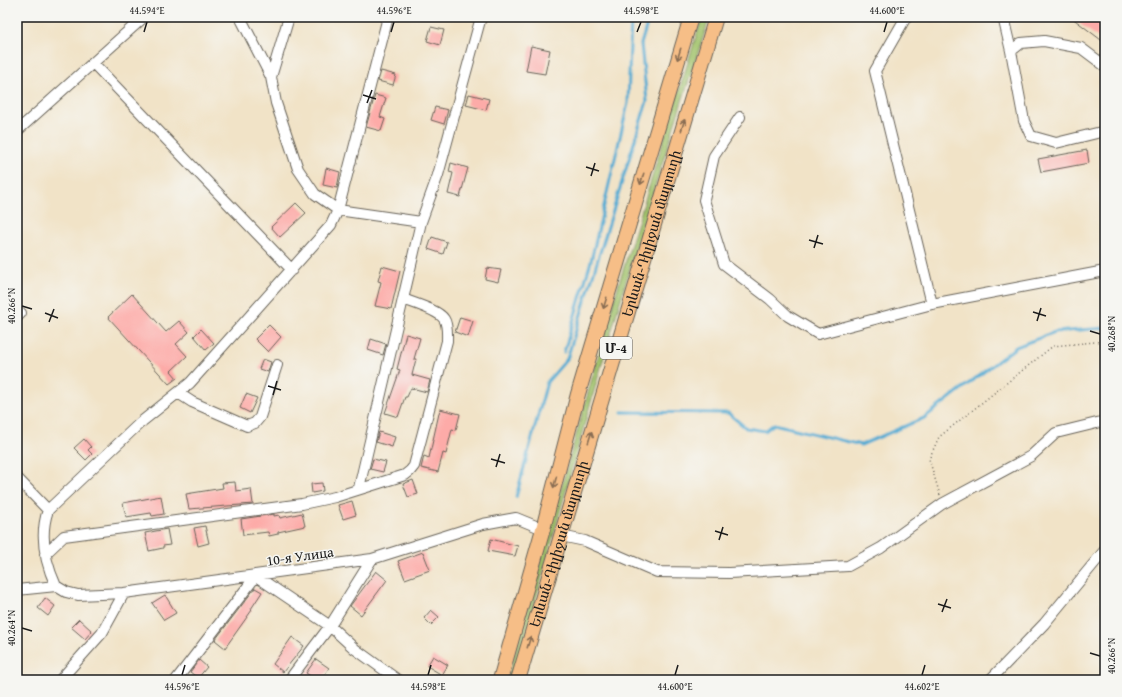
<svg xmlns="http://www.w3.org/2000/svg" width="1122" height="697" viewBox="0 0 1122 697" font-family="'Gentium Book Plus','Noto Serif Armenian',serif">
  <rect width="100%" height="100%" fill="#f6f6f2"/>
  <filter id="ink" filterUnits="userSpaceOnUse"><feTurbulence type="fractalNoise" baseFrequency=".025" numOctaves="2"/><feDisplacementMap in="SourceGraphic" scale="8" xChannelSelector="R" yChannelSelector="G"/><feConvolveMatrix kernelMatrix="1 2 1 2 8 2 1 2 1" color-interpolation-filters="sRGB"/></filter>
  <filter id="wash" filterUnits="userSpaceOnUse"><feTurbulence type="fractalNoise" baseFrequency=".012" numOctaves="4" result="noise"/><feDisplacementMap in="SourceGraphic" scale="16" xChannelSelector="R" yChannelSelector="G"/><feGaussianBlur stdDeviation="0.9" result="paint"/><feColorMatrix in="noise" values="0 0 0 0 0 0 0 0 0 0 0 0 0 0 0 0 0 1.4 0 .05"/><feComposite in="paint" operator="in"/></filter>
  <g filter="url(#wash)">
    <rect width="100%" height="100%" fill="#f1e3c7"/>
    <path fill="#a1c26b" stroke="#5e6f44" d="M702 17H710C636 235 574 458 514 680H507L619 283Z"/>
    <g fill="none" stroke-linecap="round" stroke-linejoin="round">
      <path stroke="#57acd3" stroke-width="3" d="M564 352 591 261 628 103 631 17
        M622 412 728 413 746 428 765 431 774 424 861 445 924 418 1016 347 1055 332 1105 328
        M516 497 547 382 567 359 647 101 641 44 649 17"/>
    </g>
    <g id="blocks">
      <path fill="#fdaba8" d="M1071 17H1101L1105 20V43Z
        M431 27 444 30 440 45 427 41Z
        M531 46 550 50 545 74 526 71Z
        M381 71 396 75 393 85 378 81Z
        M469 94 489 99 486 110 466 105Z
        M375 95 386 98 380 117 385 119 381 131 366 127Z
        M435 107 448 110 444 124 431 120Z
        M1087 150 1089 163 1041 172 1038 159Z
        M451 163 468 168 460 197 448 194 453 173 449 172Z
        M326 168 340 172 337 188 323 185Z
        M296 203 306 213 280 237 271 227Z
        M432 237 447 242 443 254 428 249Z
        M382 266 400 271 391 309 375 306 381 282 378 281Z
        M487 268 501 270 498 282 485 279Z
        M132 294 166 332 179 321 189 332 176 344 187 356 171 371 177 378 169 384 108 317Z
        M460 317 473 321 468 337 455 332Z
        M269 325 281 337 268 352 255 339Z
        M201 329 214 343 206 350 194 336Z
        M406 334 420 338 414 359H416L412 375 430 380 427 392 411 388 407 397H405L398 417 385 413 400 370 397 369Z
        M371 339 386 344 383 355 368 350Z
        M263 359 271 362 268 372 259 369Z
        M246 394 257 398 250 413 240 408Z
        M440 409 460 414 456 430 452 429 446 454 443 453 438 472 421 468 424 456 429 458Z
        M379 432 395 437 392 447 376 442Z
        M84 439 91 447 88 450 92 454 86 460 74 448Z
        M373 459 386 462 383 472 370 469Z
        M413 480 418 494 408 497 403 484Z
        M235 482 236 491 251 489 253 504 189 509 186 494 223 488 222 483Z
        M322 483 323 491 312 493 311 484Z
        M161 496 164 514 152 516 151 513 126 517 123 503Z
        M352 501 356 515 343 519 338 505Z
        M302 513 305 526 278 532V534L269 536 268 532 243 535 241 519 274 514V516L279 515 280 518Z
        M205 526 209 543 198 546 194 528Z
        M167 529 170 545 163 546V548L149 551 145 533Z
        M491 539 518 546 515 556 488 551Z
        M423 552 430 570 405 579 398 561Z
        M376 571 387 580 361 615 350 606Z
        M255 588 262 592 251 609 252 610 225 648 215 640Z
        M165 595 176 613 164 620 152 603Z
        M45 598 55 606 48 616 38 608Z
        M431 610 439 617 431 625 424 618Z
        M79 619 92 631 85 639 71 627Z
        M292 637 304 646 283 672 273 664Z
        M433 656 448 665 442 675 427 666Z
        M316 659 329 668 321 680H316L306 673Z
        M199 660 207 667 198 678 190 672Z"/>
    </g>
  </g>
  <g filter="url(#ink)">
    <use href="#blocks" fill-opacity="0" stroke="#676258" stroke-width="1"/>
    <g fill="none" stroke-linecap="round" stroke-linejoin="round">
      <g stroke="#676258" stroke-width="12">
        <path id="minor" d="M240 17 271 77 276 103 298 169 315 194 338 210 421 222
          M906 17 875 71 932 304
          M1002 17 1004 21 1011 51
          M93 63 292 270
          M1105 66 1081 48 1044 41 1021 43 1011 51 1024 121 1031 136 1056 143 1105 131
          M271 77 289 17
          M740 117 714 156 704 200 724 264 770 299 788 316 818 334 932 304 1105 271
          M17 131 144 17
          M17 317 21 313
          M178 393 192 402 247 426 255 423 260 417 277 365
          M17 478 48 510
          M359 488 421 222 438 175 481 17
          M561 536 585 541 657 572 729 573 848 566 881 548 942 504 1031 456 1056 433 1105 421
          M45 554 64 536 302 504 335 497 405 475 410 471 414 466 447 341C447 334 448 325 444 319 438 310 413 303 403 299
          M56 586C45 562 39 536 48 510L140 423 190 383 331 225 338 210 388 17
          M56 586 66 592 78 595 124 593 372 559 483 524 516 518 543 529
          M17 590 56 586
          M60 680 102 633 124 593
          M176 680 256 576 330 626 355 649 398 680
          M289 680 330 626 372 559
          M990 680 1044 624 1105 550"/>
      </g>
      <g stroke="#676258" stroke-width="16">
        <g id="highway">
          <path d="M500 680 543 529 578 394 691 17"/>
          <path id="s1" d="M518 680 716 17"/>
        </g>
      </g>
      <path stroke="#676258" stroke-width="1.5" stroke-dasharray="1 3" stroke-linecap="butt" d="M940 495 929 459 939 437 1053 346 1105 341"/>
      <use href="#minor" stroke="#fff" stroke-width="10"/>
      <use href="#highway" stroke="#f6be87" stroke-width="14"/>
    </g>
    <defs><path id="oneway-shaft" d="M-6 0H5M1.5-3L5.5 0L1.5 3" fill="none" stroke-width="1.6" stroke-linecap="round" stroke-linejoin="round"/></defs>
    <g stroke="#896d52">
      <use href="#oneway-shaft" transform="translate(679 54) rotate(107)"/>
      <use href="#oneway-shaft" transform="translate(683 125) rotate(-73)"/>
      <use href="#oneway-shaft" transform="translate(642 179) rotate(107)"/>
      <use href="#oneway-shaft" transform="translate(605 303) rotate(107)"/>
      <use href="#oneway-shaft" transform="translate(590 437) rotate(-73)"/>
      <use href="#oneway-shaft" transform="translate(555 482) rotate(105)"/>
      <use href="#oneway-shaft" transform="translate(529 642) rotate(-73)"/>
    </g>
  </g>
  <path fill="none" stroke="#1c1c1c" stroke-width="1.5" d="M144 32 147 22M391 32 394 22M637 32 641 22M884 32 887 22M363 95 376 99M367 103 372 90M586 167 599 171M591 176 595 163M809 240 823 244M814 248 818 235M22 306 32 309M1033 312 1046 316M45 313 58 318M1037 321 1041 308M49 322 54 309M1090 331 1100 334M268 386 281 390M273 395 277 381M491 459 505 463M496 467 500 454M715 531 728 535M719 540 723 527M938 604 951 608M942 612 947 599M22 628 32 631M1090 653 1100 656M182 675 185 665M428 675 431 665M675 675 678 665M922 675 925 665"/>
  <g text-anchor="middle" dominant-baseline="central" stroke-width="3" stroke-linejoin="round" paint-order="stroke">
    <rect fill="#f6f6f2" stroke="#5d5d5c" stroke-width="1" x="600" y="337" width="32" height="22" rx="3"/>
    <g font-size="13" font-weight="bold" fill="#1c1c1c">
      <text x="616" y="348">Մ-4</text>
    </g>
    <g font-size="14" fill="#1c1c1c" stroke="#f6f6f2">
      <text stroke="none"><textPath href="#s1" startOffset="466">Երևան-Դիլիջան մայրուղի</textPath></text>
      <text stroke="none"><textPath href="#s1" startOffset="142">Երևան-Դիլիջան մայրուղի</textPath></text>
      <text transform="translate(300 556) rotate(-8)">10-я Улица</text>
    </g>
  </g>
  <rect width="1122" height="697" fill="none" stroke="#f6f6f2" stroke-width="44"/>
  <rect x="22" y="22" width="1078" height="653" fill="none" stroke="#1c1c1c" stroke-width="1.5"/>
  <g font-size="10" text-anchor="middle" fill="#1c1c1c">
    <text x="147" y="14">44.594°E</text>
    <text x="394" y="14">44.596°E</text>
    <text x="641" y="14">44.598°E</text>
    <text x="887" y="14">44.600°E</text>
    <text transform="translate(11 306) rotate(-90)" y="4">40.266°N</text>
    <text transform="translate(1111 334) rotate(-90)" y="4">40.268°N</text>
    <text transform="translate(11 628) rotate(-90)" y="4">40.264°N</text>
    <text transform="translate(1111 656) rotate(-90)" y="4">40.266°N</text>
    <text x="182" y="690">44.596°E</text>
    <text x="428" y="690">44.598°E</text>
    <text x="675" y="690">44.600°E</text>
    <text x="922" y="690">44.602°E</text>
  </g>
</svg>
